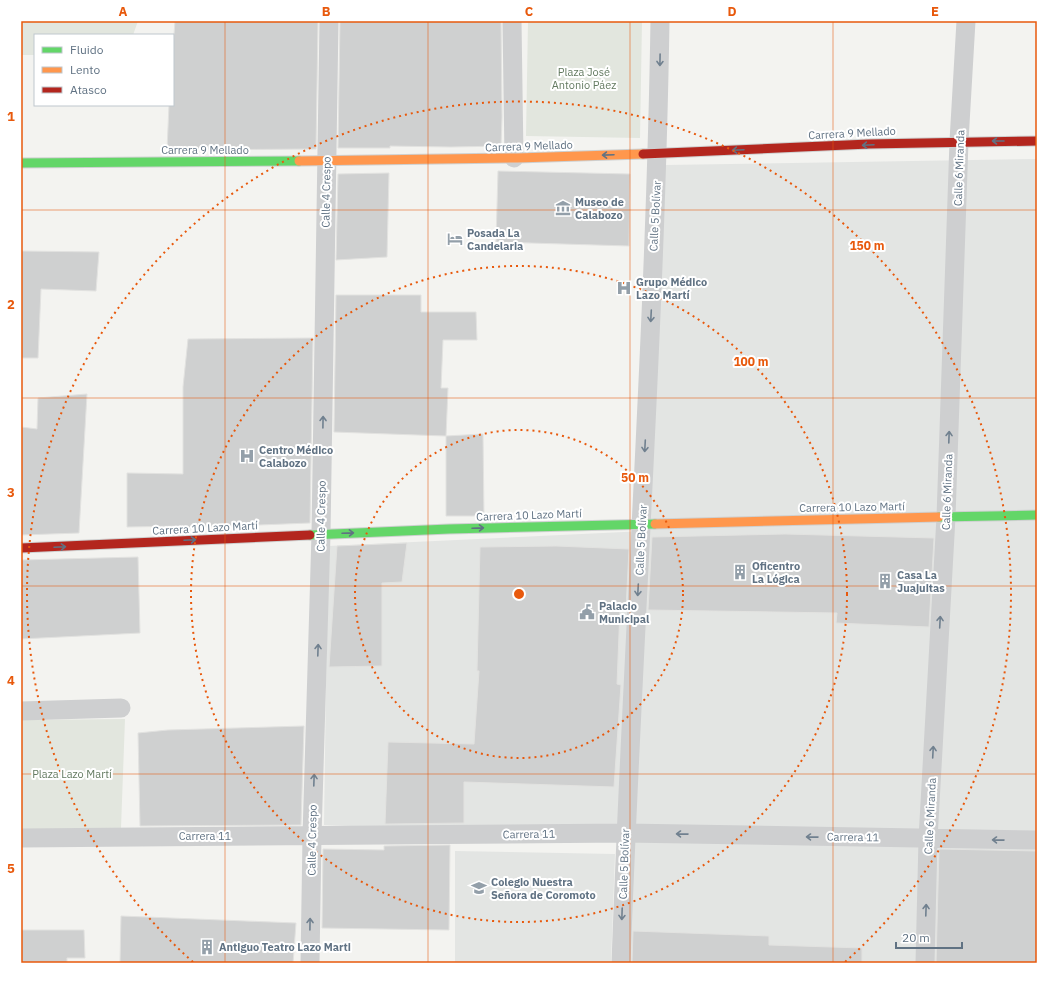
<svg xmlns="http://www.w3.org/2000/svg" width="1058" height="984" viewBox="0 0 1058 984" font-family="'IBM Plex Sans',sans-serif">
  <rect width="100%" height="100%" fill="#f3f3f0"/>
  <path fill="#e3e5e3" d="M1037 159V963H628L631 837 324 825 328 546 645 531 665 165Z
    M455 851 615 854 611 963H455Z"/>
  <path fill="#e2e6de" d="M21 21H138L133 35H35V55H21Z
    M528 21H642L640 138 526 136Z
    M125 719 121 828 21 830V720Z"/>
  <path fill="#cfd0d0" stroke="#e2e2e0" d="M175 21H318L316 149 167 150 169 105H173V48Z
    M340 21H501L502 117 501 146 451 147 390 146V148H338Z
    M498 171 630 174 629 246 496 242Z
    M389 173 387 257 336 260 338 174Z
    M21 251 99 252 96 291 41 289 38 358H21Z
    M336 295H421V312H476L477 340H443L441 388H448L446 436 334 432Z
    M313 338 310 523 183 528V526L127 527V473L183 474V387L188 339Z
    M87 394 79 533 21 535V427L37 429 38 398Z
    M483 434 484 516H446V436Z
    M785 534 934 538 929 627 836 623 837 613 648 610 652 537Z
    M407 543 402 582 382 583V666L329 667 337 546Z
    M556 546 629 549 626 609H620L617 684 621 685 614 787 464 782V823L385 824 388 742 474 744 479 671H477L480 547Z
    M138 557 140 633 21 639V560Z
    M304 726 301 825 140 826 138 733 168 730Z
    M450 845 449 930 322 928 323 849 384 850V846Z
    M939 849 1037 851V963H936Z
    M121 916 296 923 293 963H120Z
    M21 930H84L85 958H67V963H21Z
    M633 931 769 936V945L862 948V963H632Z"/>
  <g fill="none" stroke-linecap="round" stroke-linejoin="round">
    <g stroke="#ced0d0" stroke-width="11">
      <path id="fast" d="M21 163 299 161
        M939 517 1037 515
        M310 535 449 529 655 524"/>
    </g>
    <g stroke="#ced0d0" stroke-width="11">
      <path id="slow" d="M299 161 517 158 643 154
        M655 524 939 517"/>
    </g>
    <g stroke="#ced0d0" stroke-width="11">
      <path id="jam" d="M643 154 869 144 1037 141
        M21 548 310 535"/>
    </g>
    <path stroke="#cecfd0" stroke-width="19" d="M512 21 514 158
      M21 711 121 708
      M21 838 625 833 1037 840
      M310 963 312 836 321 534 329 21
      M621 963C632 649 655 335 660 21
      M925 963 928 839 946 517 959 141 966 21"/>
    <use href="#fast" stroke="#63d668" stroke-width="9"/>
    <use href="#slow" stroke="#ff974d" stroke-width="9"/>
    <use href="#jam" stroke="#b3261e" stroke-width="9"/>
  </g>
  <defs><path id="oneway-shaft" d="M-6 0H5M1.5-3L5.5 0L1.5 3" fill="none" stroke-width="1.6" stroke-linecap="round" stroke-linejoin="round"/></defs>
  <g stroke="#70808f">
    <use href="#oneway-shaft" transform="translate(660 60) rotate(91)"/>
    <use href="#oneway-shaft" transform="translate(651 316) rotate(93)"/>
    <use href="#oneway-shaft" transform="translate(323 422) rotate(-89)"/>
    <use href="#oneway-shaft" transform="translate(949 437) rotate(-88)"/>
    <use href="#oneway-shaft" transform="translate(645 446) rotate(93)"/>
    <use href="#oneway-shaft" transform="translate(638 590) rotate(93)"/>
    <use href="#oneway-shaft" transform="translate(940 622) rotate(-87)"/>
    <use href="#oneway-shaft" transform="translate(318 650) rotate(-88)"/>
    <use href="#oneway-shaft" transform="translate(933 752) rotate(-87)"/>
    <use href="#oneway-shaft" transform="translate(314 780) rotate(-88)"/>
    <use href="#oneway-shaft" transform="translate(682 834) rotate(-179)"/>
    <use href="#oneway-shaft" transform="translate(812 837) rotate(-179)"/>
    <use href="#oneway-shaft" transform="translate(998 840) rotate(-179)"/>
    <use href="#oneway-shaft" transform="translate(926 910) rotate(-88)"/>
    <use href="#oneway-shaft" transform="translate(622 914) rotate(92)"/>
    <use href="#oneway-shaft" transform="translate(310 924) rotate(-89)"/>
  </g>
  <g stroke="#607283">
    <use href="#oneway-shaft" transform="translate(998 141) rotate(-180)"/>
    <use href="#oneway-shaft" transform="translate(868 145) rotate(177)"/>
    <use href="#oneway-shaft" transform="translate(738 150) rotate(177)"/>
    <use href="#oneway-shaft" transform="translate(608 155) rotate(178)"/>
    <use href="#oneway-shaft" transform="translate(478 528) rotate(-2)"/>
    <use href="#oneway-shaft" transform="translate(348 533) rotate(-2)"/>
    <use href="#oneway-shaft" transform="translate(190 540) rotate(-3)"/>
    <use href="#oneway-shaft" transform="translate(60 547) rotate(-3)"/>
  </g>
  <path fill="none" stroke="#e8590c" stroke-width="1" stroke-opacity="0.55" d="M225 21V963M428 21V963M630 21V963M833 21V963M21 210H1037M21 398H1037M21 586H1037M21 774H1037"/>
  <g fill="none" stroke="#e8590c" stroke-width="2" stroke-dasharray="2 4">
    <circle cx="519" cy="594" r="164"/>
    <circle cx="519" cy="594" r="328"/>
    <path d="M193 962A492 492 0 1 1 845 962"/>
  </g>
  <defs>
    <g id="museum-bare" transform="scale(1.2)"><path d="M0-6L6-3V-2H-6V-3ZM-5-1h2V3h-2ZM-1-1h2V3h-2ZM3-1h2V3H3ZM-6 4H6V6H-6Z" fill="#939fa9" stroke="#fff" stroke-width="2.5" paint-order="stroke"/></g>
    <g id="hotel-bare" transform="scale(1.2)"><path d="M-6-4.5h1.5V1H6V5H4.5V3h-9V5H-6ZM-4 0a1.8 1.8 0 1 1 3.6 0ZM.5 0V-2.5h3Q6-2.5 6 0Z" fill="#939fa9" stroke="#fff" stroke-width="2.5" paint-order="stroke"/></g>
    <g id="hospital-bare" transform="scale(1.2)"><path d="M-5-5h3v3.5h4V-5h3V5h-3V1.5h-4V5h-3Z" fill="#939fa9" stroke="#fff" stroke-width="2.5" paint-order="stroke"/></g>
    <g id="building-bare" transform="scale(1.2)"><path d="M-4-6H4V6H1V3H-1V6H-4ZM-2.5-4.3h1.7v1.8h-1.7ZM.8-4.3h1.7v1.8H.8ZM-2.5-1h1.7V.8h-1.7ZM.8-1h1.7V.8H.8Z" fill="#939fa9" stroke="#fff" stroke-width="2.5" paint-order="stroke"/></g>
    <g id="civic-bare" transform="scale(1.2)"><path d="M-.6-6.5H3V-4.5H.6V-3L4-1V1h2V6H-6V1h2V-1L-.6-3ZM-1.2 2.5V6h2.4V2.5Z" fill="#939fa9" stroke="#fff" stroke-width="2.5" paint-order="stroke"/></g>
    <g id="school-bare" transform="scale(1.2)"><path d="M0-5L7-2L0 1L-7-2ZM-4 1L0 2.5L4 1V4Q0 6-4 4Z" fill="#939fa9" stroke="#fff" stroke-width="2.5" paint-order="stroke"/></g>
  </defs>
  <g fill-rule="evenodd">
    <use href="#museum-bare" x="563" y="208"/>
    <use href="#hotel-bare" x="455" y="239"/>
    <use href="#hospital-bare" x="624" y="288"/>
    <use href="#hospital-bare" x="247" y="456"/>
    <use href="#building-bare" x="740" y="572"/>
    <use href="#building-bare" x="885" y="581"/>
    <use href="#civic-bare" x="587" y="612"/>
    <use href="#school-bare" x="479" y="888"/>
    <use href="#building-bare" x="207" y="947"/>
  </g>
  <g text-anchor="middle" dominant-baseline="central" stroke-width="4" stroke-linejoin="round" paint-order="stroke">
    <g font-size="11" fill="#637a60" stroke="#fff">
      <text x="584" y="72">Plaza José<tspan x="584" dy="13">Antonio Páez</tspan></text>
      <text x="72" y="774">Plaza Lazo Martí</text>
    </g>
    <g font-size="11" fill="#607283" stroke="#fff">
      <text transform="translate(852 133) rotate(-3)">Carrera 9 Mellado</text>
      <text transform="translate(529 146) rotate(-2)">Carrera 9 Mellado</text>
      <text x="205" y="150">Carrera 9 Mellado</text>
      <text transform="translate(959 168) rotate(-88)">Calle 6 Miranda</text>
      <text transform="translate(326 192) rotate(-89)">Calle 4 Crespo</text>
      <text transform="translate(655 216) rotate(-87)">Calle 5 Bolívar</text>
      <text transform="translate(947 492) rotate(-88)">Calle 6 Miranda</text>
      <text transform="translate(852 507) rotate(-1)">Carrera 10 Lazo Martí</text>
      <text transform="translate(529 515) rotate(-2)">Carrera 10 Lazo Martí</text>
      <text transform="translate(321 516) rotate(-89)">Calle 4 Crespo</text>
      <text transform="translate(205 528) rotate(-3)">Carrera 10 Lazo Martí</text>
      <text transform="translate(641 540) rotate(-87)">Calle 5 Bolívar</text>
      <text transform="translate(930 816) rotate(-87)">Calle 6 Miranda</text>
      <text transform="translate(529 834) rotate(-1)">Carrera 11</text>
      <text x="205" y="836">Carrera 11</text>
      <text transform="translate(853 837) rotate(1)">Carrera 11</text>
      <text transform="translate(312 840) rotate(-89)">Calle 4 Crespo</text>
      <text transform="translate(624 864) rotate(-88)">Calle 5 Bolívar</text>
    </g>
    <g font-size="11" font-weight="bold" fill="#607283" stroke="#fff" text-anchor="start">
      <text x="575" y="202">Museo de<tspan x="575" dy="13">Calabozo</tspan></text>
      <text x="467" y="233">Posada La<tspan x="467" dy="13">Candelaria</tspan></text>
      <text x="636" y="282">Grupo Médico<tspan x="636" dy="13">Lazo Martí</tspan></text>
      <text x="259" y="450">Centro Médico<tspan x="259" dy="13">Calabozo</tspan></text>
      <text x="752" y="566">Oficentro<tspan x="752" dy="13">La Lógica</tspan></text>
      <text x="897" y="575">Casa La<tspan x="897" dy="13">Juajuitas</tspan></text>
      <text x="599" y="606">Palacio<tspan x="599" dy="13">Municipal</tspan></text>
      <text x="491" y="882">Colegio Nuestra<tspan x="491" dy="13">Señora de Coromoto</tspan></text>
      <text x="219" y="947">Antiguo Teatro Lazo Marti</text>
    </g>
  </g>
  <circle cx="519" cy="594" r="6" fill="#e8590c" stroke="#fff" stroke-width="2"/>
  <g font-size="12" text-anchor="middle" font-weight="bold" fill="#e8590c" stroke="#fff" stroke-width="4" stroke-linejoin="round" paint-order="stroke">
    <text x="867" y="250">150 m</text>
    <text x="751" y="366">100 m</text>
    <text x="635" y="482">50 m</text>
  </g>
  <rect width="1058" height="984" fill="none" stroke="#ffffff" stroke-width="44"/>
  <rect x="34" y="34" width="140" height="72" fill="#ffffff" stroke="#bfc7cd"/>
  <rect x="42" y="47" width="20" height="6" fill="#63d668" stroke="#bfc7cd"/>
  <text x="70" y="54" font-size="12" fill="#607283">Fluido</text>
  <rect x="42" y="67" width="20" height="6" fill="#ff974d" stroke="#bfc7cd"/>
  <text x="70" y="74" font-size="12" fill="#607283">Lento</text>
  <rect x="42" y="87" width="20" height="6" fill="#b3261e" stroke="#bfc7cd"/>
  <text x="70" y="94" font-size="12" fill="#607283">Atasco</text>
  <path d="M896 942v6h66v-6" fill="none" stroke="#607283" stroke-width="2"/>
  <text x="902" y="942" font-size="12" fill="#607283" stroke="#ffffff" stroke-width="3" paint-order="stroke">20 m</text>
  <rect x="22" y="22" width="1014" height="940" fill="none" stroke="#e8590c" stroke-width="1.5"/>
  <g font-size="13" text-anchor="middle" font-weight="bold" fill="#e8590c">
    <text x="123" y="16">A</text>
    <text x="326" y="16">B</text>
    <text x="529" y="16">C</text>
    <text x="732" y="16">D</text>
    <text x="935" y="16">E</text>
    <text x="11" y="121">1</text>
    <text x="11" y="309">2</text>
    <text x="11" y="497">3</text>
    <text x="11" y="685">4</text>
    <text x="11" y="873">5</text>
  </g>
</svg>
